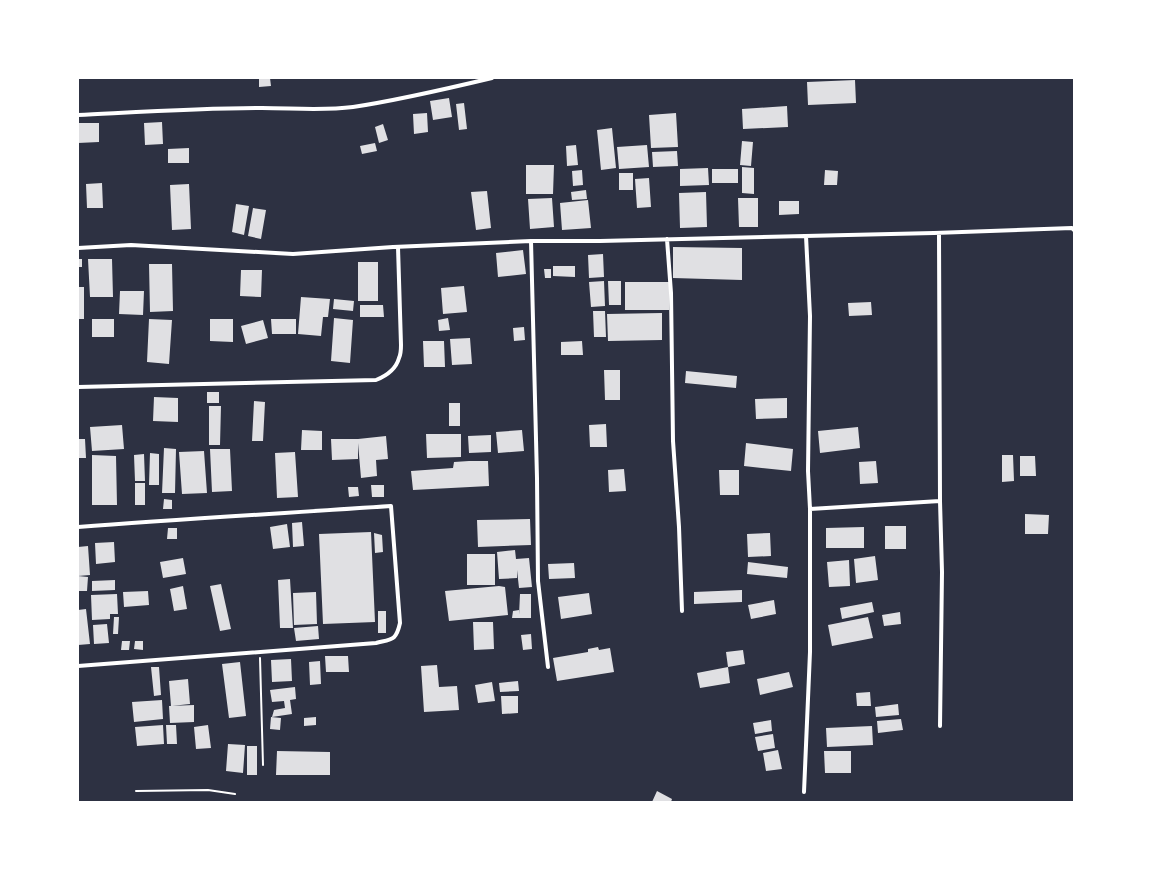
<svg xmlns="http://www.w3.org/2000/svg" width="1152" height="880" viewBox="0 0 1152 880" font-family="Barlow,sans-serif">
  <rect width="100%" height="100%" fill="#2d3142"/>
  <path fill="#e0e0e3" d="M259 78H270L271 86 259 87Z
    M855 80 856 103 808 105 807 82Z
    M449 98 452 117 433 120 430 101Z
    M464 103 467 129 459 130 456 104Z
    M787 106 788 127 743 129 742 109Z
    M427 113 428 132 414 134 413 114Z
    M676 113 678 147 651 148 649 115Z
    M162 122 163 144 145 145 144 123Z
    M78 123H99V142L78 143Z
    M383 124 388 140 379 143 375 127Z
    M612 128 616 168 601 170 597 130Z
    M742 141 753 142 751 166 740 165Z
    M375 143 377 151 362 154 360 146Z
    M576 145 578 165 567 166 566 146Z
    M647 145 649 167 619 169 617 147Z
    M189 148V163H168V149Z
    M677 151 678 166 653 167 652 152Z
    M526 165H554L553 194H526Z
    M742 167 754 168V194L742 193Z
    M708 168 709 185 680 186V169Z
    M712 169H738V183H712Z
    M582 170 583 185 573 186 572 171Z
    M825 170 838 171 837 185H824Z
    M619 173H633V190H619Z
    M649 178 651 207 637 208 635 179Z
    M102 183 103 208H87L86 184Z
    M189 184 191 229 172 230 170 185Z
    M586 190 587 199 572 200 571 192Z
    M487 191 491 228 476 230 471 192Z
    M706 192 707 227 680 228 679 193Z
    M552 198 554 227 530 229 528 199Z
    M738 198H758V227H739Z
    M588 200 591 228 562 230 560 203Z
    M779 201H799V214L779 215Z
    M236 204 249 206 244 235 232 232Z
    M253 208 266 210 261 239 248 236Z
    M673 247 742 248V280L673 278Z
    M523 250 526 274 498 277 496 253Z
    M603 254 604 277 589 278 588 255Z
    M78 259H82V267H78Z
    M88 259H112L113 297H90Z
    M358 262H378V301H358Z
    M149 264H172L173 311 150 312Z
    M553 266H575V277L553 276Z
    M544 269H551V278H545Z
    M241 270H262L261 297 240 296Z
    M604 281 605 306 591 307 589 282Z
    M608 281H621V305H609Z
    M625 282H669V310H625Z
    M464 286 467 312 443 314 441 288Z
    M78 287H84V319H78Z
    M120 291H144L143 315 119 314Z
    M301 297 330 299 328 317H323L321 336 298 334Z
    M334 299 354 301 353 311 333 309Z
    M871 302 872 315 849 316 848 303Z
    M360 305H383L384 317H360Z
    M593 311H605L606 337H594Z
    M662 313V340L608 341 607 314Z
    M334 318 353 320 350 363 331 361Z
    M448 318 450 330 439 331 438 320Z
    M92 319H114V337H92Z
    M149 319 172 320 169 364 147 362Z
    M210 319H233V342L210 341Z
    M271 319H296V334H272Z
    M263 320 268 338 246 344 241 326Z
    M524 327 525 340 514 341 513 328Z
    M470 338 472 364 452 365 450 339Z
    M423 341H444L445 367H424Z
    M582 341 583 355H561V342Z
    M604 370H620V400H605Z
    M686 371 737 376 736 388 685 383Z
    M207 392H219V403H207Z
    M154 397 178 398V422L153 421Z
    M787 398V418L756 419 755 399Z
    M254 401 265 402 263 441H252Z
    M449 403H460V426H449Z
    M209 406H221L220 445H209Z
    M606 424 607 447H590L589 425Z
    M122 425 124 449 92 451 90 427Z
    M858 427 860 448 820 453 818 431Z
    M302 430 322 431V450H301Z
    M522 430 524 451 498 453 496 432Z
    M426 434H461V457L427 458Z
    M491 435V452L469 453 468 436Z
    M386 436 388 459 376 460 377 476 361 478 358 443V459L332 460 331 439H358Z
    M78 439H85L86 458H78Z
    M746 443 793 449 791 471 744 466Z
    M164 448 176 449 175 493H162Z
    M210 449H230L232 491 212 492Z
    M204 451 207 493 182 494 179 452Z
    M295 452 298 497 277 498 275 453Z
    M150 453 159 454V485H149Z
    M144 454 145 481H135L134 455Z
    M92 455 116 456 117 505H92Z
    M1002 455H1013L1014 481 1002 482Z
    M1020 456H1035L1036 476H1020Z
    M469 461H488L489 486 413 490 411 471 453 468 454 462Z
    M876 461 878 483 860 484 859 462Z
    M624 469 626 491 609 492 608 470Z
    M719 470H739V495H720Z
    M135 483H145V505H135Z
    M371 485H384V497H372Z
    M348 487H358L359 496 349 497Z
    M164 499 172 500V509H163Z
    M1025 514 1049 515 1048 534H1025Z
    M530 519 531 545 478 547 477 520Z
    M302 522 304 546 293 547 292 523Z
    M287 524 290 547 273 549 270 527Z
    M885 526H906V549H885Z
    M864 527V548H826V528Z
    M168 528H177V539H167Z
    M371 532 375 622 323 624 319 534Z
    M374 533 382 535 383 552 375 553Z
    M770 533 771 556 748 557 747 534Z
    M114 542 115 562 96 564 95 543Z
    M88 546 90 575 78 576V547Z
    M515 550 516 559 529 558 532 587 519 588 517 570V578L499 579 497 552Z
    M467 554H495V585H467Z
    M875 556 878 580 856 583 854 559Z
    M183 558 186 574 163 578 160 562Z
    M849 560 850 586 829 587 827 562Z
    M748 562 788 567 787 578 747 574Z
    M574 563 575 578 549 579 548 564Z
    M78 576 88 577 87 591H78Z
    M290 579 293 628H280L278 580Z
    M115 580V590L92 591V581Z
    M221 584 231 629 220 631 210 586Z
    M183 586 187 609 174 611 170 589Z
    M499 586 505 587 508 615 449 621 445 591Z
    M742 590V602L694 604V592Z
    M148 591 149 605 124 607 123 592Z
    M316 592 317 624 294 625 293 593Z
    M589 593 592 614 561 619 558 597Z
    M117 594 118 614H110V619L92 620 91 595Z
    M520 594H531V618H512L513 611 519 610V615Z
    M774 600 776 614 751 619 748 605Z
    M872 602 874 612 842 619 840 608Z
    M86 609 90 644 78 645V610Z
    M378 611H386V633H378Z
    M900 612 901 624 884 626 882 615Z
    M114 617H119L118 634H113Z
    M868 617 873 638 832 646 828 625Z
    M473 622H493L494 649 474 650Z
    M107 624 109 643 94 644 93 625Z
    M318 626 319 639 296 641 294 628Z
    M531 634 532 649 523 650 521 635Z
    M122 641H130L129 650H121Z
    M135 641H143V650L134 649Z
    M598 647 599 650 610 648 614 672 557 681 553 658 588 652V649Z
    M743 650 745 664 728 667 726 652Z
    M325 656H348L349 672H326Z
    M291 659 292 681 272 682 271 660Z
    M320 661 321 684 310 685 309 662Z
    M240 662 246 716 229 718 222 664Z
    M437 665 439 687 457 686 459 710 424 712 421 666Z
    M151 667H159L161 695 154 696Z
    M728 667 730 683 700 688 697 673Z
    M789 672 793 687 760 695 757 679Z
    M188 679 190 704 171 706 169 681Z
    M518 681 519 691 500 692 499 683Z
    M492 682 495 701 478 703 475 685Z
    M295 687 296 699 290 700 292 714 272 717 274 710 285 708 284 701 272 702 270 690Z
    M870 692 871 706H857L856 693Z
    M501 696H518V713L502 714Z
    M162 700 163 719 134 722 132 702Z
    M898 704 899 715 876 717 875 707Z
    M194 705V722L170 723 169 706Z
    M271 717 281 718 280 730 270 729Z
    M316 717V725L304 726V718Z
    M901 719 903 730 878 733 877 721Z
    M771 720 772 731 755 734 753 723Z
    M163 725 164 744 137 746 135 727Z
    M166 725H176L177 744H167Z
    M208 725 211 748 196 749 194 727Z
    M872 726 873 745 827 747 826 728Z
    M773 734 775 748 758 751 755 737Z
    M228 744 245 745 243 773 226 771Z
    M247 746H257V775H247Z
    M778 750 782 769 766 771 763 753Z
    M277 751 330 752V775H276Z
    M824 751H851V773H825Z
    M657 791 672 799 671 802H652Z"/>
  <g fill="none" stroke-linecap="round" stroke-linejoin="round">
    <path stroke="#fff" stroke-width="2" d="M260 658 263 765
      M136 791 208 790 235 794"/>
    <path stroke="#fff" stroke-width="4" d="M78 115C139 112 201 108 262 108 292 108 323 111 353 107 400 100 446 89 492 78
      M939 233 940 501 942 572 940 726
      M667 239 671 293 673 441 679 527 682 611
      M531 241 537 478 538 581 548 667
      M78 248 131 245 293 254 393 247 531 241H600L934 233 1072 228 1074 230
      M78 387 376 380C386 376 396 369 399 358 401 354 401 349 401 345L398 247
      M810 509 940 501
      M78 527C182 519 287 513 391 506L400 623C396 641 392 639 376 643L78 666
      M804 792 810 652V509L808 471 810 316 806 236"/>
  </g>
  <rect width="1152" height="880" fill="none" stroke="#ffffff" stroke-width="158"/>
</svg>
